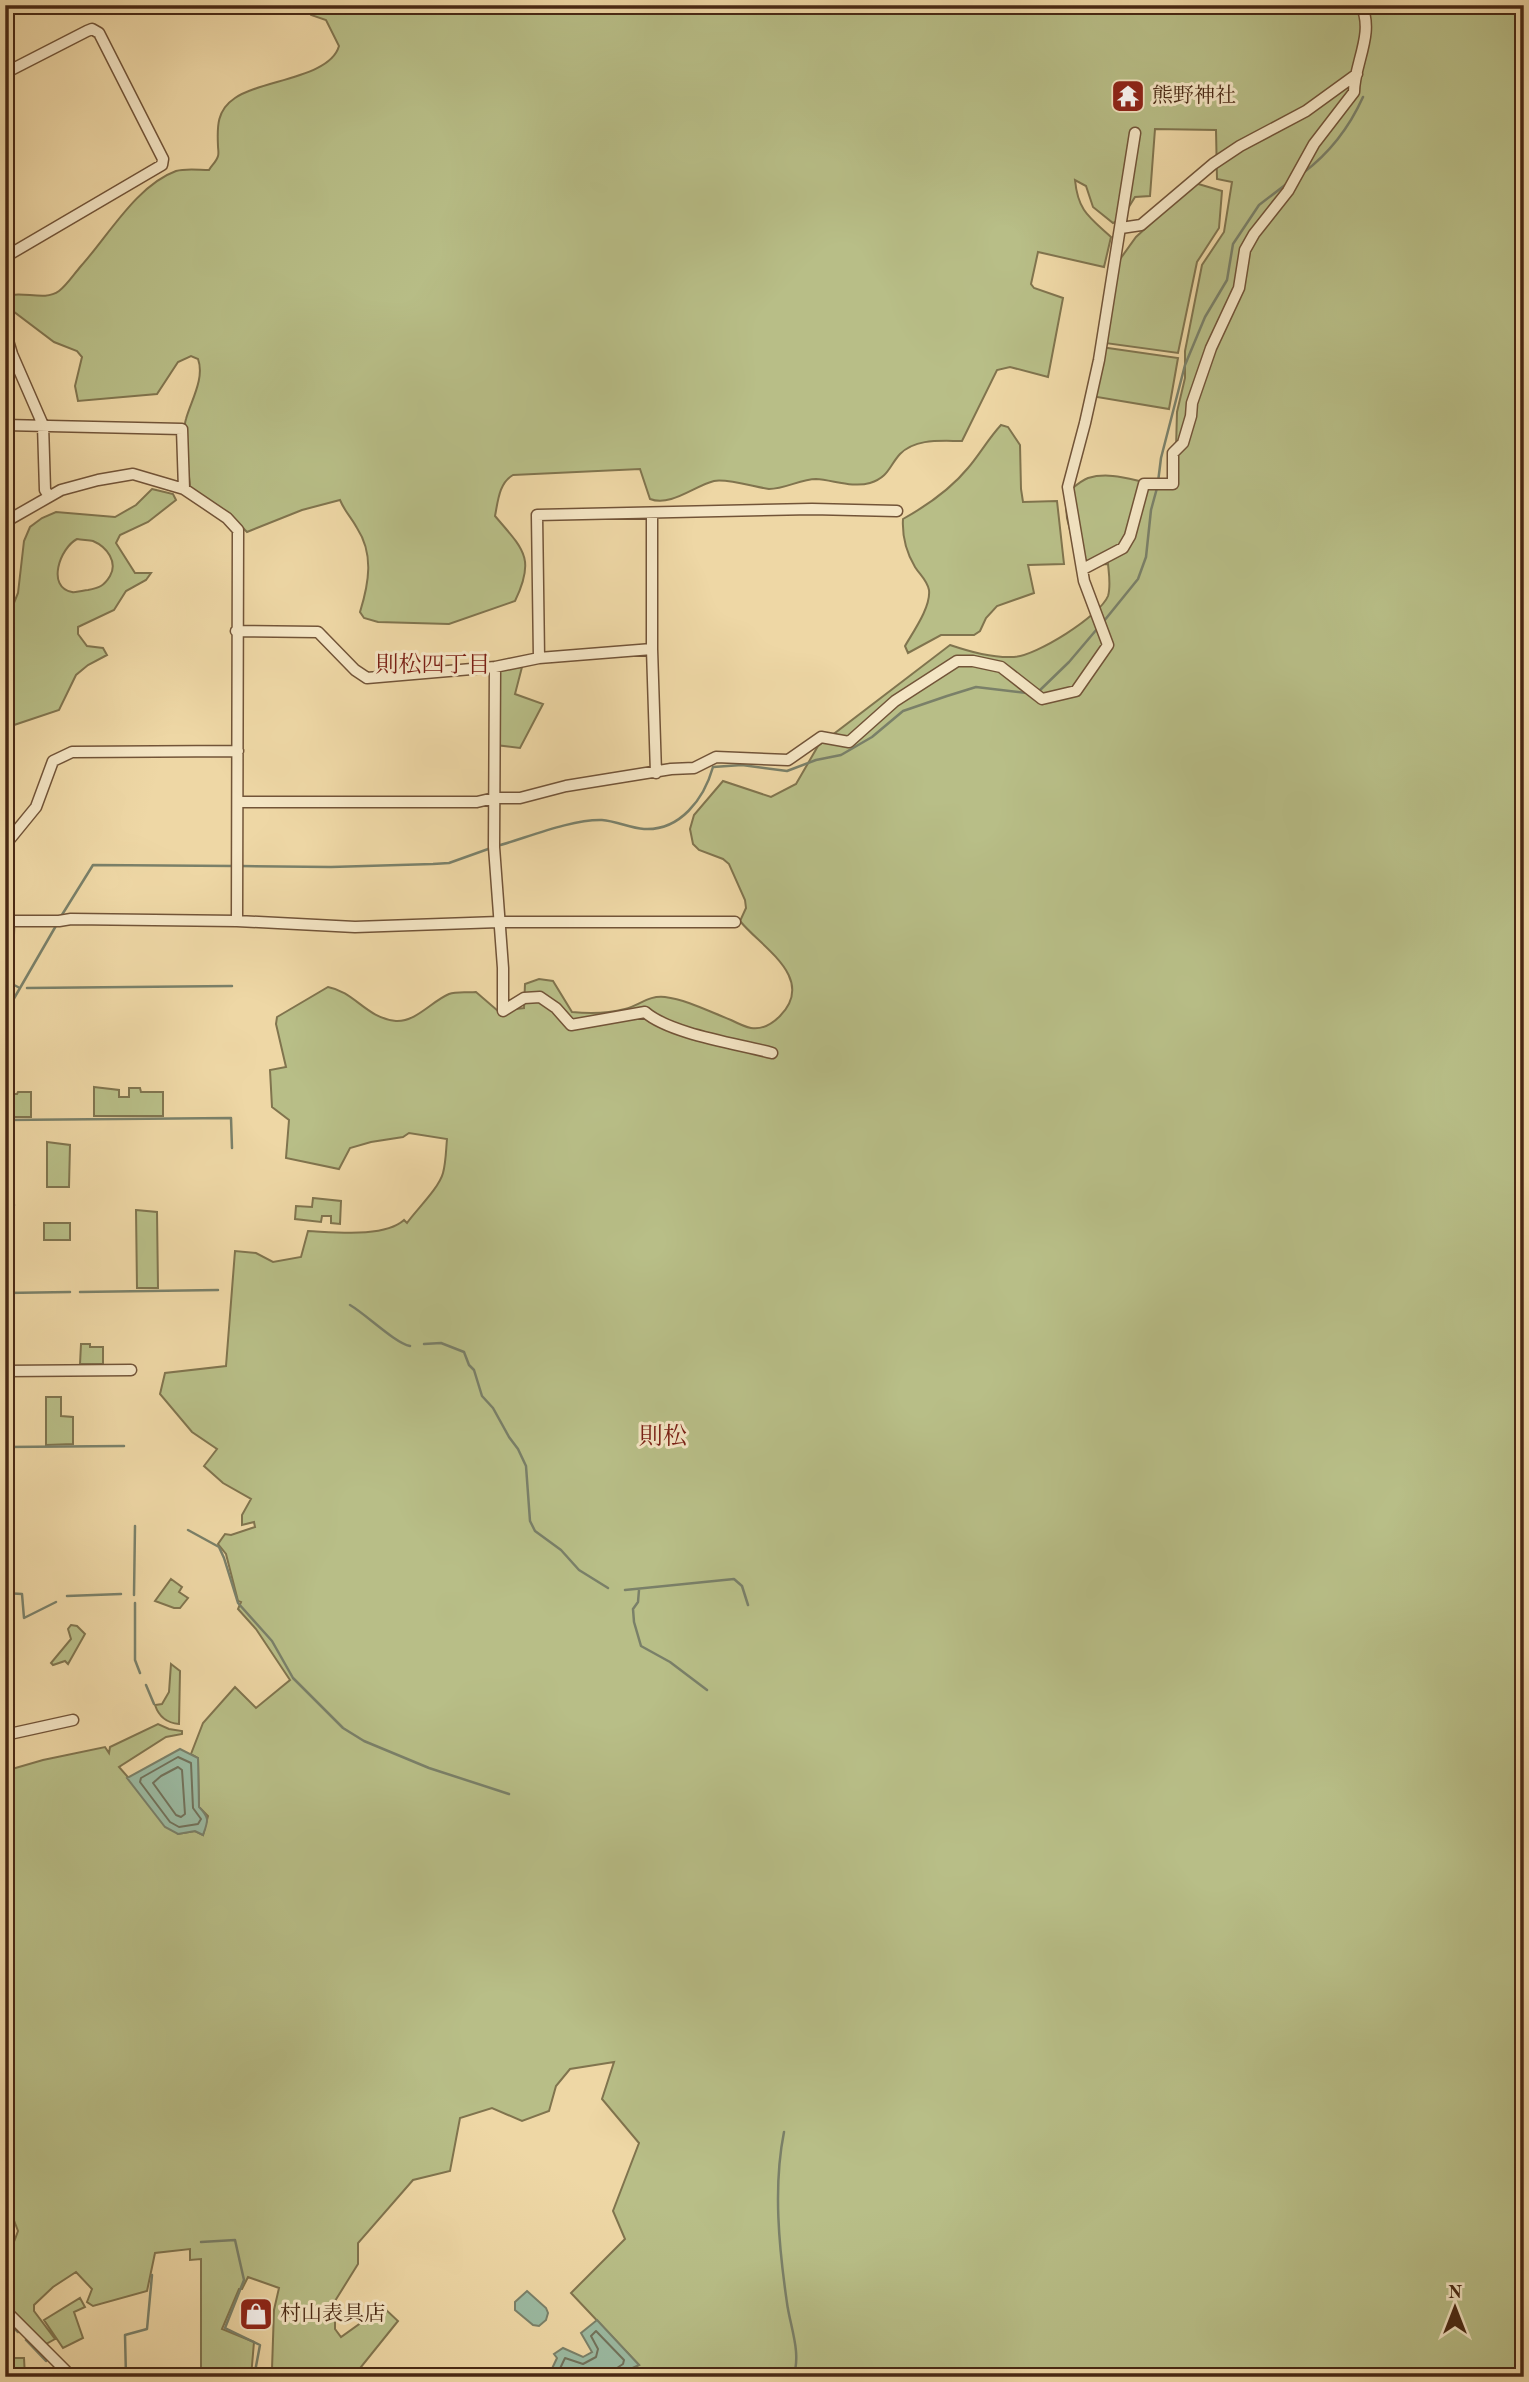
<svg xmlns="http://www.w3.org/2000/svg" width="1529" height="2382" viewBox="0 0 1529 2382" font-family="'Old Standard TT','Noto Serif JP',serif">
  <rect width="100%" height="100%" fill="#eed7a5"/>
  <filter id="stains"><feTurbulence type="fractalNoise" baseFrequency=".00286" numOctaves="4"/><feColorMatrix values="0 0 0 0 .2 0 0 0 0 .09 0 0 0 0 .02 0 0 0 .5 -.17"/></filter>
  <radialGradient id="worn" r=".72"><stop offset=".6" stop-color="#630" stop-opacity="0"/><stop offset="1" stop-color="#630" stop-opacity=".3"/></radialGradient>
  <path fill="#b8be87" stroke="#80744e" stroke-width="2" fill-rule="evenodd" d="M304 5H1524V2377H613L639 2365 571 2293 625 2239 613 2211 639 2143 602 2099 614 2062 570 2069 556 2086 549 2111 522 2121 492 2108 460 2118 450 2171 413 2180 358 2243V2264L335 2301V2329L341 2337 383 2307 398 2321 353 2377H306L272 2369 274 2310 279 2288 248 2277 242 2289H239L222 2329 254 2342 251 2377H201V2259L190 2260V2249L155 2253 147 2291 93 2306 87 2302 92 2289 76 2272 53 2287 34 2305V2311L55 2339 46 2344 5 2303V2266L18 2231 13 2218H5V1771L43 1760 105 1747 109 1753 110 1747 158 1724 169 1729 182 1731V1734L166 1737 119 1767 178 1834 195 1831 203 1835 208 1816 199 1807 198 1758 191 1754 203 1723 235 1687 256 1708 290 1680 256 1629 238 1609 241 1602 238 1601 226 1554 218 1544 225 1534 231 1535 255 1527 254 1522 242 1525V1515L251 1499 223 1483 204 1466 217 1449 192 1432 160 1394 165 1373 226 1366 235 1251 256 1253 273 1262 301 1257 308 1231C334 1232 384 1238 404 1220L407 1223C417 1209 439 1188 443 1173 446 1162 446 1149 447 1139L409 1133 403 1137 371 1142 350 1148 339 1169 286 1158 289 1120 272 1107 270 1070 286 1067 276 1024 277 1017 328 987C355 992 366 1018 396 1021 416 1022 432 1001 449 994 457 991 468 993 476 992L498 1011 524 1008 525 984 539 979 553 981 572 1012C591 1014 606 1014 625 1009 640 1005 649 995 665 997 688 1000 710 1012 731 1020 737 1023 745 1027 751 1028 763 1030 772 1024 780 1016 817 978 761 947 740 921L746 908 745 900 729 864 723 859 699 850 693 844 690 829 694 815 723 781 771 797 796 784 818 746 950 645C971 652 992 658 1014 657 1036 656 1100 616 1108 596 1111 586 1109 574 1108 564L1079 566 1067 518 1065 494C1072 489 1080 481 1088 478 1118 469 1146 488 1175 485L1177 412 1185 378V351L1202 265 1224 232 1232 182 1217 179 1216 130 1155 129 1150 196 1135 197 1127 210V217L1113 223 1093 207 1086 186 1075 180C1078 211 1089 217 1111 237L1104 267 1038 252 1031 284 1034 288 1063 298 1048 377 1010 367 997 370 962 441C941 441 916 438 900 454 889 466 889 477 870 483 853 488 833 480 816 479 801 479 785 489 769 489 755 487 726 478 714 481 694 486 671 507 650 499L640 469 513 475C499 483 498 501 495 516 523 549 536 558 515 601L449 624 378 622 364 618 360 612C369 583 374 554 357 528 351 517 345 512 340 500L302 510 247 532 228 513 190 487C189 469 181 435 186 419 191 401 205 378 198 359L191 356 178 362 157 394 78 401 75 386 82 357 77 351 54 342 5 305 6 296C23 290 44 302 59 291 67 285 74 274 81 266 108 236 137 185 176 171 186 168 199 170 209 170 211 166 217 161 218 156 219 153 218 149 218 146 217 126 217 110 235 98 261 80 330 78 339 46L326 20 311 15Z
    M1195 183 1222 191 1219 228 1197 262 1178 353 1105 343 1118 262 1136 237Z
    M1101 347 1178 358 1169 409 1091 396Z
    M1001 425 1008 427 1020 445 1021 489 1023 502 1057 501 1064 564 1028 565 1034 593 997 606 986 618 980 631 974 635H941L908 653 905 646C913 632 931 607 929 590 927 580 920 575 915 567 906 552 902 536 903 519 928 505 950 490 968 468 980 454 988 439 1001 425Z
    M152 489 173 494 176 500 148 522 120 535 116 543 135 573H151L146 580 126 591 114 610 78 627V634L87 646 103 648 107 655 88 665 76 675 59 710 5 728V625L18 593 24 541 30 527 42 518 56 512 115 517 136 505ZM77 539C82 540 89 540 93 541 107 547 118 562 110 576 104 586 99 588 88 590 84 590 76 593 72 592 46 587 60 548 77 539Z
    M522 667 515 694 543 704 520 748 496 745 498 670Z
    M94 1087 119 1090V1097H129V1088H140L141 1092H163V1116H94Z
    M18 1092H31V1117H5V1094H17Z
    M47 1142 70 1145 69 1187H47Z
    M313 1198 341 1201 340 1224 331 1223V1216H322L321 1222 295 1219 296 1206 312 1207Z
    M136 1210 157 1212 158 1288H137Z
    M44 1223H70V1240H44Z
    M81 1344H90V1347H103V1364H80Z
    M46 1397H61V1416L73 1417V1444L46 1445Z
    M171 1579 182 1587 179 1592 188 1598 180 1608H174L155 1601Z
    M71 1625 77 1626 85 1634 68 1664 65 1661 53 1665 51 1663 71 1639 68 1629Z
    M171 1664 180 1671 179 1724C167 1723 159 1717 155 1705L162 1704 169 1692Z
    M80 2298 85 2307 74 2312 83 2338 63 2348 44 2320Z
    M5 2355 7 2358H24L25 2377H5Z"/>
  <path fill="#9bbaa2" stroke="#7a8069" stroke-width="2" d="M180 1749 198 1758 199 1807C210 1818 208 1821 203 1835L195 1831 178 1834 165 1827 127 1778Z
    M527 2291 546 2308 548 2313 546 2320 539 2326 533 2325 515 2310V2302Z
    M597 2320 639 2365 613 2377H548L557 2358 554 2354 563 2348 583 2357 592 2352 581 2333Z"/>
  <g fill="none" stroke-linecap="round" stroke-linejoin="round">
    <path stroke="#72725b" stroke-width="2" d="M178 1757 191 1763 193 1808 201 1819 198 1824 179 1827 170 1822 140 1782 141 1778Z
      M178 1767 182 1770 185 1814 181 1817 176 1815 153 1783 161 1776Z
      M556 2377 565 2358 583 2364 596 2357 598 2349 591 2336 596 2331 624 2360 623 2364 614 2370 613 2377"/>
    <path stroke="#7a8069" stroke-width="2.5" d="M1303 173C1331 152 1349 128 1363 97
      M1158 482 1161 458 1185 365 1205 317 1227 280 1233 244 1259 205 1289 182
      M1104 621 1138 579 1146 557 1151 510 1157 488
      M1037 693 1069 662 1097 629
      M497 846C526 838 572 819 602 820 616 821 630 828 644 829 680 831 704 799 713 767L742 765 787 771 816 760 841 755 872 737 903 711 947 696 976 687 1027 693
      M241 866 331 867 433 864 449 863 491 848
      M60 918 93 865 234 866
      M14 928 12 984 18 987
      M27 988 232 986
      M5 1014 57 924
      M5 1120 231 1118 232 1148
      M5 1204 14 1205
      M80 1292 218 1290
      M5 1293 70 1292
      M350 1305C367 1315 395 1343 410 1346
      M424 1344 441 1343 464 1352 469 1365 474 1370 482 1396 493 1408 509 1437 518 1449 526 1466 530 1521 535 1531 561 1550 579 1570 608 1588
      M5 1447 124 1446
      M188 1530 219 1547 224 1558 238 1603 272 1641 293 1678 343 1728 364 1741 429 1768 509 1794
      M625 1590 734 1579 742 1586 748 1605
      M639 1590 638 1602 633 1609 634 1622 641 1646 670 1662 707 1690
      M5 1593 22 1594 24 1618 56 1602
      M134 1595 135 1526
      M67 1596 121 1594
      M135 1603V1660L140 1673
      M146 1685 154 1704
      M784 2132C773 2187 779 2248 787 2303 790 2326 802 2354 793 2377
      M201 2242 235 2240 244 2280 225 2328 260 2345 254 2377
      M5 2319 18 2332
      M26 2340 46 2361
      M126 2377 125 2335 147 2329 152 2275"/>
    <g stroke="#725438" stroke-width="13">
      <path id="minor" d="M5 73 87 31 92 29 99 33 163 159 162 165 5 257
        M1121 228 1141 225 1213 164 1240 146 1306 111 1357 74
        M5 331 12 354 43 425 45 490 49 496
        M5 425 182 429 184 489
        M652 513V649L656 773
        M5 522 61 490 98 480 133 474 184 489 227 518 238 530 237 921
        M1083 569 1123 548 1130 536 1144 484H1173V453L1183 443 1191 416 1192 403 1211 348 1239 288 1245 250 1254 234 1288 191 1314 144 1354 92C1354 64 1375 33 1361 5
        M236 631 318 632 355 670 367 678 495 667 539 658 652 649
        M539 658 537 515 812 509 897 511
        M495 667 494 847 503 968V1011L524 998 540 997 556 1008 571 1025 645 1012C670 1034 739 1044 772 1053
        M238 802H477L494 798H520L566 786 671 769 694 768 716 757 788 760 821 737 849 742 895 701 957 661H973L1001 667 1042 699 1076 691 1108 645 1084 581 1068 487 1085 423 1099 360 1135 133
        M5 845 36 807 53 761 72 752 238 751
        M5 921H59L71 919 237 921 355 927 499 922H735
        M5 1371 131 1370
        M5 1735 73 1720
        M5 2310 72 2377"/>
    </g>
    <use href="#minor" stroke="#f4e5c4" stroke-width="10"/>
  </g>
  <defs>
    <g id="temple-square" transform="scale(1.75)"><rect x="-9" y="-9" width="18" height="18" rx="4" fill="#8f2418" stroke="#f4e5c4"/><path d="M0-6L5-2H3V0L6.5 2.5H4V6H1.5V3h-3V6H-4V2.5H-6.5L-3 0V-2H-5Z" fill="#fff"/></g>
    <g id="shop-square" transform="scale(1.75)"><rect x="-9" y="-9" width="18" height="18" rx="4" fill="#8f2418" stroke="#f4e5c4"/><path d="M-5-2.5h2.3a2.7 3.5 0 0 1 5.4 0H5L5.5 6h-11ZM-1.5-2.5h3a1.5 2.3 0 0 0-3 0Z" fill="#fff"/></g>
  </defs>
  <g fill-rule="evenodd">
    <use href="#temple-square" x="1128" y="96"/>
    <use href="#shop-square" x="256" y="2314"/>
  </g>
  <g text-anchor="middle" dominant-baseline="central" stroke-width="6" stroke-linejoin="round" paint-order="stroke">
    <g font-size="21" fill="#492914" stroke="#f4e5c4" text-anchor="start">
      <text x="1152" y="96">熊野神社</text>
      <text x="280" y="2314">村山表具店</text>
    </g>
    <g font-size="23" fill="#7a1f14" stroke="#f4e5c4">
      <text x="433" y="665">則松四丁目</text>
    </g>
    <g font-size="24" fill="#7a1f14" stroke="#f4e5c4">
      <text x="663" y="1438">則松</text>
    </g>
  </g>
  <rect width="1529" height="2382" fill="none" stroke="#eed7a5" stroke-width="28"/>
  <rect x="7" y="7" width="1515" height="2368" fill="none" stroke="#492914" stroke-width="3.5"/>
  <rect x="14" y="14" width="1501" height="2354" fill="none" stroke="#492914" stroke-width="2"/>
  <g transform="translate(1455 2308)" stroke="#f4e5c4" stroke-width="5" paint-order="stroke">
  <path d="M0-5L12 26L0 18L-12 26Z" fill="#492914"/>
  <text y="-10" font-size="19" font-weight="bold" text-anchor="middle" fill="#492914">N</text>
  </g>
  <rect width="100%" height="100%" filter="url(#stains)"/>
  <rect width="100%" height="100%" fill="url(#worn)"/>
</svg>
